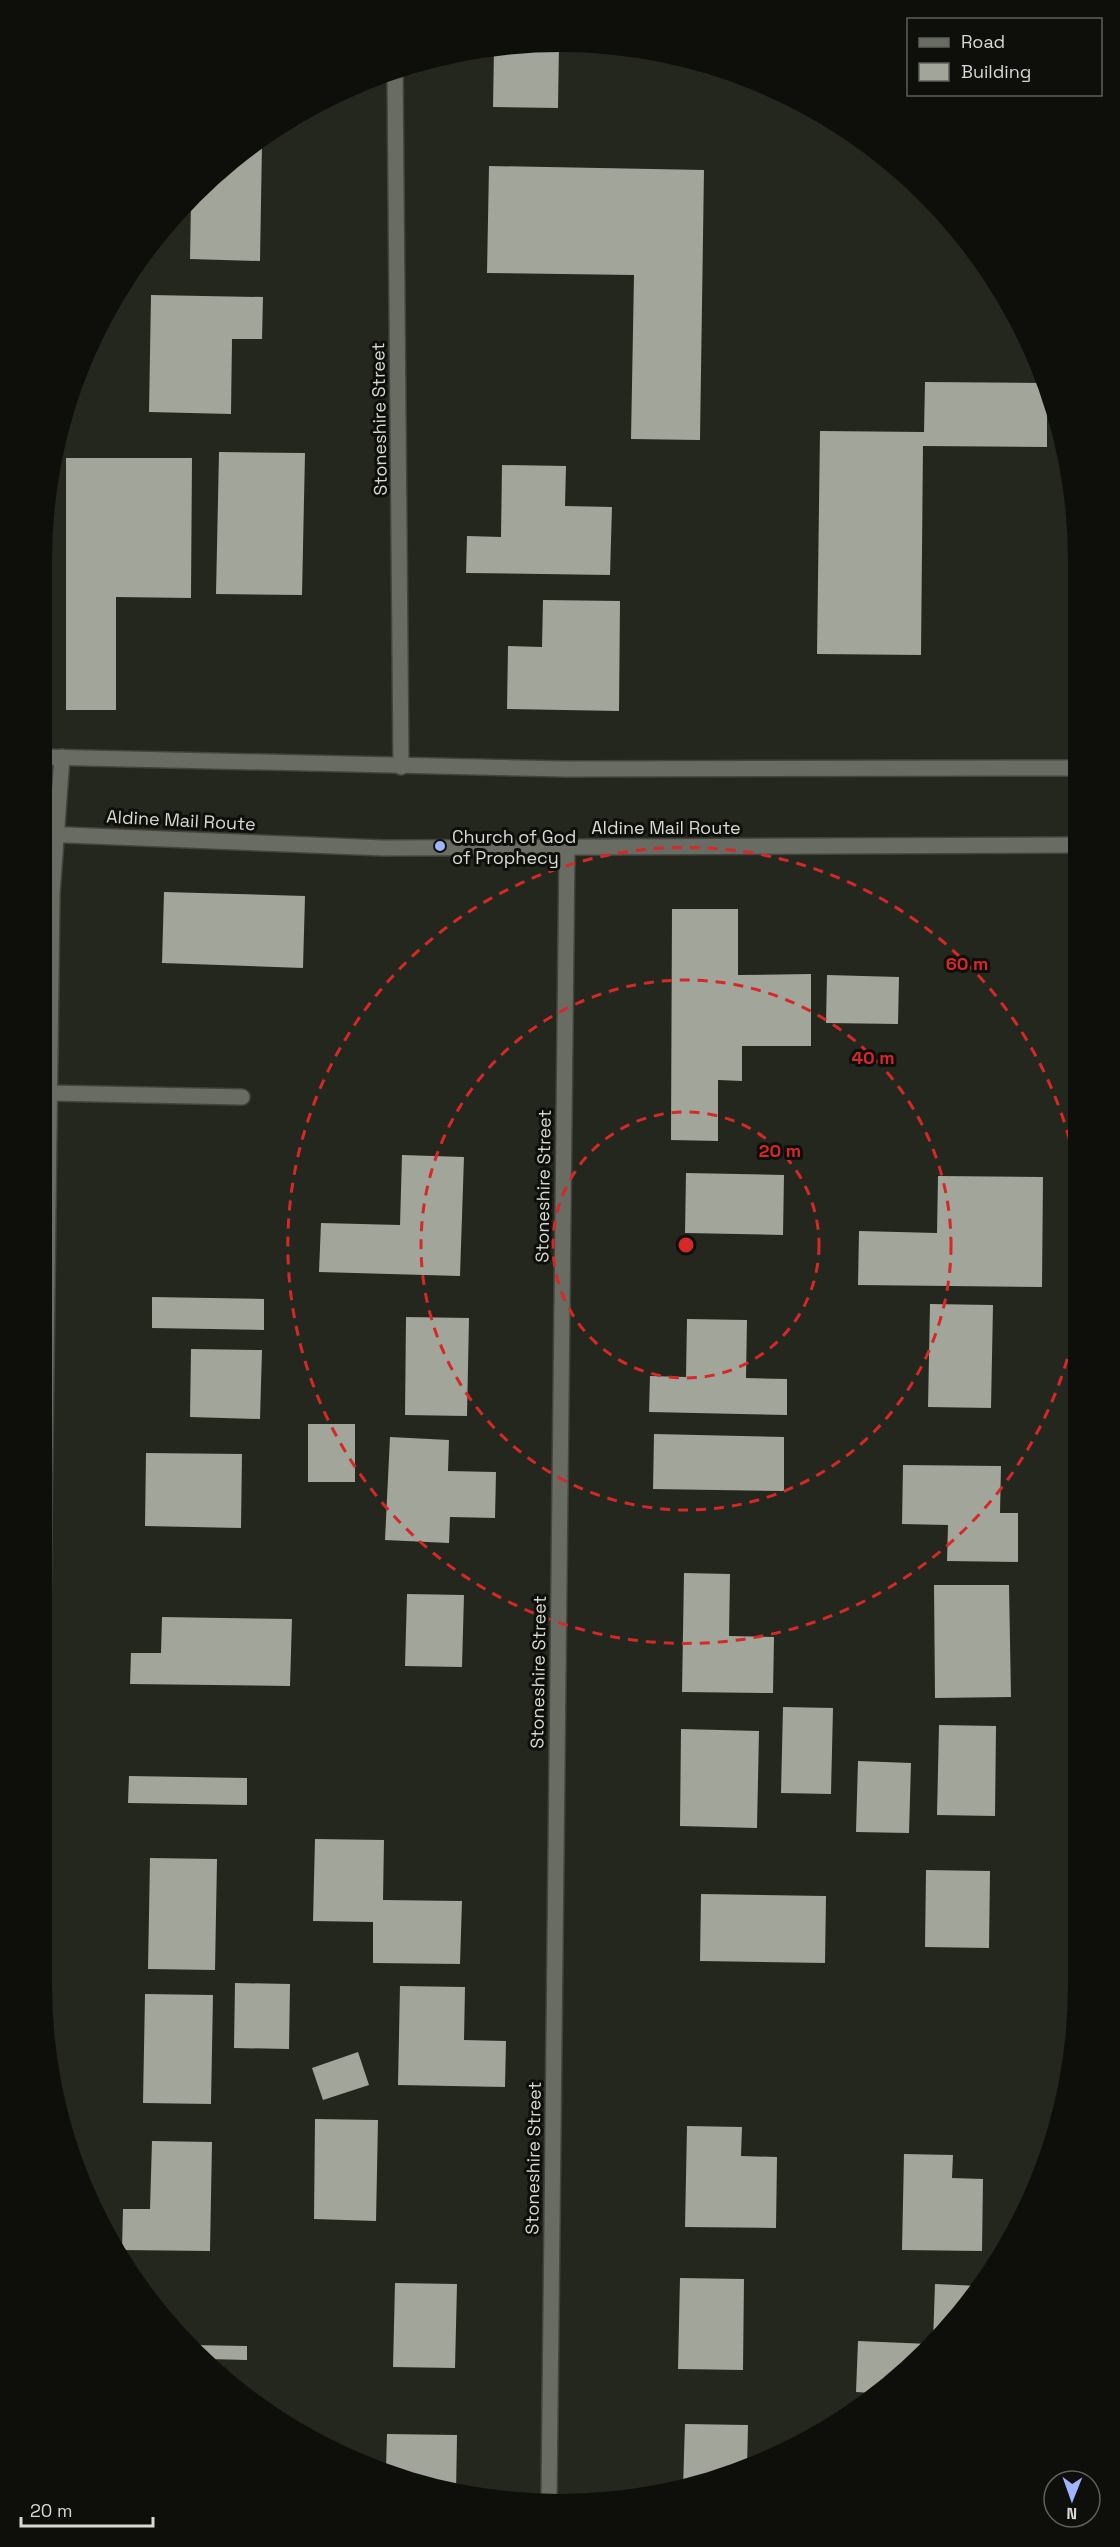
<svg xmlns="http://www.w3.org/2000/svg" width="1120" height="2547" viewBox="0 0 1120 2547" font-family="'Space Grotesk',sans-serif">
  <rect width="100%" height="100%" fill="#24271e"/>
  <path fill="#a1a59a" d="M526 43 559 44 558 108 493 107 494 48Z
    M252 144H262L260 261 190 259 191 200Z
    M489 166 704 170 700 440 631 439 634 275 487 273Z
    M151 295 263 297 262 339H232L231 414 149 412Z
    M925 382 1044 383 1047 393V447L923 446 921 655 817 654 820 431 924 432Z
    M219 452 305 453 302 595 216 594Z
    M66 458H192L191 598 116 597V710H66Z
    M502 465 566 466 565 506 612 507 610 575 466 573 467 536 501 537Z
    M543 600 620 601 619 711 507 709 508 646 542 647Z
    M164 892 305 896 303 968 162 963Z
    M672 909H738V975L811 974V1046H742V1081L718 1080V1141L671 1140Z
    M827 975 899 977 898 1024 826 1023Z
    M402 1155 464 1157 460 1276 319 1272 321 1223 400 1225Z
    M686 1173 784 1175 783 1235 685 1233Z
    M938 1176 1043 1177 1042 1287 858 1285 859 1231 937 1233Z
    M152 1297 264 1299V1330L152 1328Z
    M930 1304 993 1305 991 1408 928 1407Z
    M406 1317 469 1318 467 1416 405 1415Z
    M687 1319 747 1320 746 1378 787 1379V1415L649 1412 650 1376 686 1377Z
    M191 1349 262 1350 260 1419 190 1417Z
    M308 1424H355V1482H308Z
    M654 1434 784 1437V1491L653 1489Z
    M390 1437 449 1440 448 1471 496 1472 495 1518 450 1517 449 1543 385 1540Z
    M146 1453 242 1454 241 1528 145 1526Z
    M903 1465 1001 1466 1000 1513H1018V1562L947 1561 948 1525 902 1524Z
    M684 1573 730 1574 729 1636 774 1637 773 1693 682 1692Z
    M934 1585H1009L1011 1697 935 1698Z
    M407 1594 464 1595 462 1667 405 1666Z
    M162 1617 292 1619 290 1686 130 1684 131 1653H161Z
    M783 1707 833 1708 831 1794 781 1793Z
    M939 1725 996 1726 995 1816 937 1815Z
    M681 1729 759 1731 757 1828 680 1826Z
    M858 1761 911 1763 909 1833 856 1832Z
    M129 1776 247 1778V1805L128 1803Z
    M315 1839 384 1840 383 1900 462 1901 460 1964 373 1963V1922L313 1921Z
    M150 1858 217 1859 215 1970 148 1969Z
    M926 1870 990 1871 989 1948 925 1947Z
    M701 1894 826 1896 825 1963 700 1961Z
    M235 1983 290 1984 289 2049 234 2048Z
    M400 1986 465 1987 464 2040 506 2041 505 2087 398 2085Z
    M145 1994 213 1995 211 2104 143 2103Z
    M358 2052 369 2085 323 2100 312 2068Z
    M315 2119 378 2120 376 2221 314 2219Z
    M687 2126 742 2127 741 2156 777 2157 776 2228 685 2227Z
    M152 2141 212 2142 210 2251 122 2250 123 2209H150Z
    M904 2154 953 2155 952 2178 983 2179 982 2251 902 2250Z
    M680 2278 744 2279 743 2370 678 2369Z
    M395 2283 457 2284 455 2368 393 2367Z
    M935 2284 980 2286 950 2328 933 2342Z
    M858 2341 930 2344 871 2393 856 2392Z
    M190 2345 247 2346V2360L208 2359Z
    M685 2424 748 2425 747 2468 726 2478 683 2488Z
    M387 2434 457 2435 456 2494 386 2468Z"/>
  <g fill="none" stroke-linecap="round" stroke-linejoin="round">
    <g stroke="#42443d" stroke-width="18">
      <path id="service" d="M48 1093 242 1097"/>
    </g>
    <g stroke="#42443d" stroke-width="18">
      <path id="minor" d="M395 71 401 767
        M549 2498 567 846"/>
    </g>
    <g stroke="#42443d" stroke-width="18">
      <path id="tertiary" d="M42 1676 52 894 62 757"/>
    </g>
    <g stroke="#42443d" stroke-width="18">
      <path id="secondary" d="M42 757 565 769 1074 768
        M42 834 384 848 1075 845"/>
    </g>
    <use href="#service" stroke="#696c62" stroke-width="15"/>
    <use href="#minor" stroke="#696c62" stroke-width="15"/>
    <use href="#tertiary" stroke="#696c62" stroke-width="15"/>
    <use href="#secondary" stroke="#696c62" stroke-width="15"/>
  </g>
  <g fill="none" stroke="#d62828" stroke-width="3" stroke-dasharray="10 8">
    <circle cx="686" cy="1245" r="133"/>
    <circle cx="686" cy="1245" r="265"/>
    <path d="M1076 1324A398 398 0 1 1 1075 1162"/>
  </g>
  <circle fill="#a0b3fd" stroke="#0e0f0b" stroke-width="2" cx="440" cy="846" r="6"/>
  <g text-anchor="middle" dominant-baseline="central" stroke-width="6" stroke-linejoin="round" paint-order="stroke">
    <g font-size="18" fill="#d7d9d3" stroke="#0e0f0b">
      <text transform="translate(379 419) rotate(-91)">Stoneshire Street</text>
      <text transform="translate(181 820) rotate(3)">Aldine Mail Route</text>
      <text x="666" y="827">Aldine Mail Route</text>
      <text transform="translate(543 1186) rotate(-89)">Stoneshire Street</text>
      <text transform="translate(538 1672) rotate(-89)">Stoneshire Street</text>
      <text transform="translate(533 2158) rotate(-89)">Stoneshire Street</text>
    </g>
    <g font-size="18" fill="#d7d9d3" stroke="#0e0f0b" text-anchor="start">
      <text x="452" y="836">Church of God<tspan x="452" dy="21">of Prophecy</tspan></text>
    </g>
  </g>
  <path d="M0 0H1120V2547H0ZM560 52H560A508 508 0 0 1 1068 560V1986A508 508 0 0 1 560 2494H560A508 508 0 0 1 52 1986V560A508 508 0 0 1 560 52Z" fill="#0e0f0b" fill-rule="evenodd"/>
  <circle cx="686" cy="1245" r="9" fill="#d62828" stroke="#0e0f0b" stroke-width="3"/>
  <g font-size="18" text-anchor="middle" font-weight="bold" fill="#d62828" stroke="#0e0f0b" stroke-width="6" stroke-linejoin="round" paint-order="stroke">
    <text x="967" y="970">60 m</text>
    <text x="873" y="1064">40 m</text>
    <text x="780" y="1157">20 m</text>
  </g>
  <rect x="907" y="18" width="195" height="78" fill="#0e0f0b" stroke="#5e605b" stroke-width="1.5"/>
  <rect x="919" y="38" width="30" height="9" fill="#696c62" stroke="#5e605b" stroke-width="1.5"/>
  <text x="961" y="48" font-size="18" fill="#d7d9d3">Road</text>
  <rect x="919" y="63" width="30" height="18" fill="#a1a59a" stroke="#5e605b" stroke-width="1.5"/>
  <text x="961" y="78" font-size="18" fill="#d7d9d3">Building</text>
  <g transform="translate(1072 2499) rotate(181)"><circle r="28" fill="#0e0f0b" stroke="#5e605b" stroke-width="1.5"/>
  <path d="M0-4.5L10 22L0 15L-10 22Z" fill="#a0b3fd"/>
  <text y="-9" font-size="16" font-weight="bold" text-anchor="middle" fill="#d7d9d3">N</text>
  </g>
  <path d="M21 2517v9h132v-9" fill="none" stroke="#d7d9d3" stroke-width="3"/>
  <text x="30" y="2517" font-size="18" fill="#d7d9d3" stroke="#0e0f0b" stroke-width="4.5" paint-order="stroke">20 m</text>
</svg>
